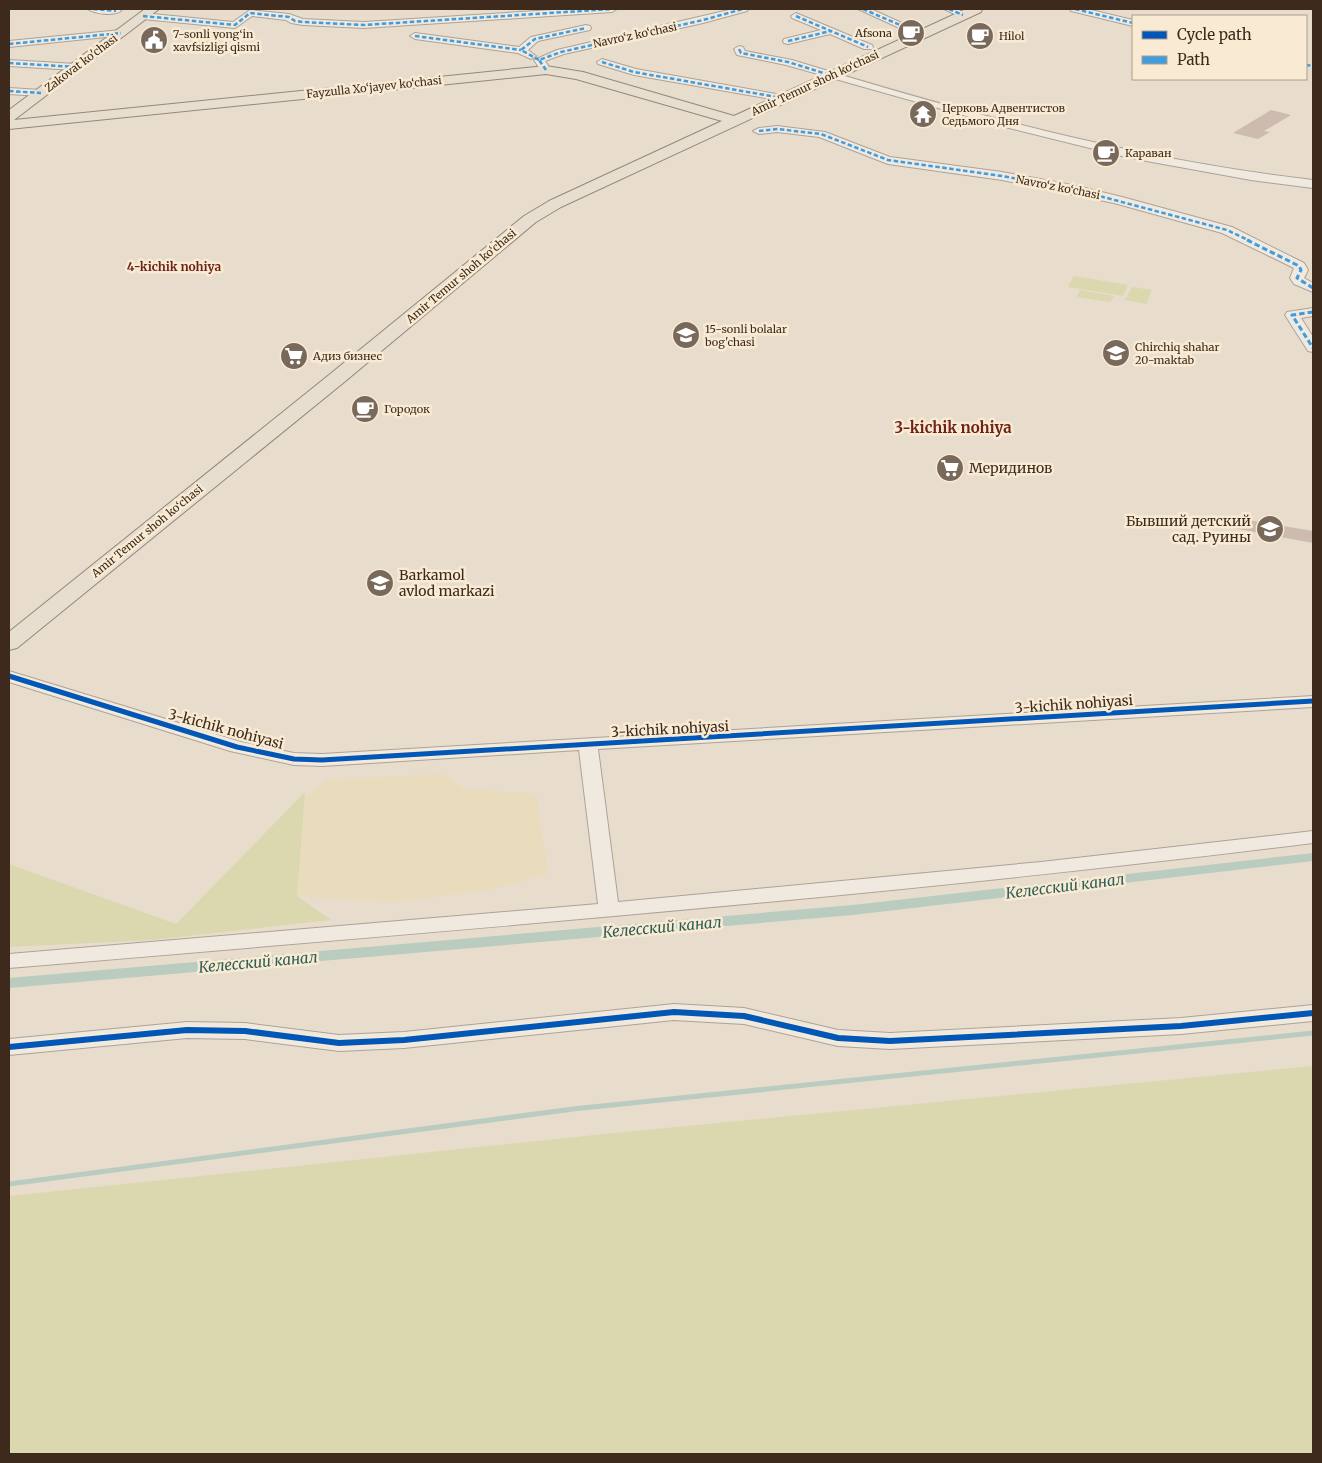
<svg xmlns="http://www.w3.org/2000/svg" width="1322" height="1463" viewBox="0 0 1322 1463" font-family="Merriweather,serif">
  <rect width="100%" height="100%" fill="#e8ddcd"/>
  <path fill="#e9dcbc" d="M442 774 465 789 536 794 548 874 489 890 392 902 297 896 304 798 326 780Z"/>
  <path fill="#dbd7ae" d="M200 36 219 37 202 52 183 50Z
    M1074 276 1128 285 1123 296 1068 287Z
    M1132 287 1152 290 1146 304 1125 300Z
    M1080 290 1114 296 1110 302 1077 297Z
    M305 792 297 896 331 920 152 940 9 947V864L176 924Z
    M1313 1066V1454H9V1196L614 1133Z"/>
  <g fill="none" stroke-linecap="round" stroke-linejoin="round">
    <path stroke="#b9ccbf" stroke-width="5" d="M9 1184 573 1109 1313 1033"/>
    <path fill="#b9ccbf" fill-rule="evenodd" d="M1313 853V861L853 915 9 988V978L853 905Z"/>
  </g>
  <path fill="#ccbbae" d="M1271 110 1291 115 1264 131 1270 132 1258 139 1233 133Z
    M1230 517 1313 531V543L1227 527Z"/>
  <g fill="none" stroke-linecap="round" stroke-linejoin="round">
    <g stroke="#ada296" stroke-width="2">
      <path id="minor" d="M88 9H119L121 11C114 16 94 14 88 9Z
        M569 9H617L612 12 364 28 303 25 291 23 286 20 252 16 235 28 143 19 138 16 143 13 233 22 250 10 289 14 303 19 364 22Z
        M733 9H748L747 11 703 23 564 54 545 61 551 70 550 72H542L534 60 557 50Z
        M858 9H871L926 34 925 36H917Z
        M944 9H957L968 15 963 18Z
        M1070 9H1087L1133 20V26L1071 11Z
        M796 13 872 45 873 47 872 49H864L830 34 788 44 784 43 783 41 784 39 821 30 792 18 791 16Z
        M586 25 590 26 591 28 590 30 538 41 528 50 536 56 531 59 518 53 415 39 410 36 415 33 519 47 531 37Z
        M121 30 126 33 125 35 9 47V41Z
        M739 46 743 47 745 51 792 60C962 112 1136 160 1313 180V188L1251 180 1130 158 1005 127 786 65 737 55 734 49Z
        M602 59 636 69 782 95 788 98 782 101 634 75 598 64 597 62Z
        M9 60 76 64 81 67 76 70 9 66Z
        M9 88 41 90 47 93 41 96 9 94Z
        M777 126 825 132 890 157 1002 172 1077 186 1122 197 1232 227 1304 263 1308 270 1304 278 1313 283V292L1294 284 1290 278 1294 268 1222 233 1114 203 1002 180 888 164 819 137 777 132 759 134 753 131 759 128Z
        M1313 308V316L1301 318 1313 337V352L1308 351 1285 315 1287 312Z
        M9 671 241 742 294 753 322 754 1313 696V707L598 749 618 902 1041 862 1313 831V843C880 897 444 931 9 968V954L598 904 579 750 322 766 294 765 230 751 9 682Z
        M674 1004 744 1008 838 1030 890 1033 1181 1018 1313 1005V1021L1181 1034 890 1049 838 1046 744 1024 674 1020 404 1048 339 1051 245 1039 187 1038 9 1055V1039L187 1022 245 1023 339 1035 404 1032Z"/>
    </g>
    <g stroke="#92887d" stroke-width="2">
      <path id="major" d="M145 9H159L14 120 546 66 583 72 734 116 966 9H982L981 12 561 207 536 222 343 383 17 648 9 650V632L329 375 524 216 549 201 722 121 576 79 546 74 9 129V110Z"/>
    </g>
    <use href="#minor" fill="#efe9e0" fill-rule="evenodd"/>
    <use href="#major" fill="#e7ded0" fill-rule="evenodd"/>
    <path stroke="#3f9cdf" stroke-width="2.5" stroke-dasharray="4.5 2.5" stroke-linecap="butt" d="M93 9 116 11
      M863 9 921 34
      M949 9 963 15
      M1075 9 1133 23
      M143 16 235 25 250 13 289 17 295 21 303 22 364 25 612 9
      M796 16 868 47
      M415 36 521 50
      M788 41 831 31
      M9 44 121 33
      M739 49 741 53 788 62 830 75
      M539 60 521 50 535 39 586 28
      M602 62 634 72 782 98
      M9 63 76 67
      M1306 65 1313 66
      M546 70 539 60 561 52 703 20 743 9
      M9 91 41 93
      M759 131 777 129 821 134 888 160 1002 176 1077 190 1227 230 1250 241"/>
    <path stroke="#3f9cdf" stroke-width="3" stroke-dasharray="5.5 3" stroke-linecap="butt" d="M1247 240 1299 266 1301 270 1297 278 1313 288
      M1313 312 1292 315 1313 348"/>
    <g stroke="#f9ebd3" stroke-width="8">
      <path id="cycleway-far1" d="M9 676 237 747 294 759 322 760 1313 701"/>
    </g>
    <g stroke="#f9ebd3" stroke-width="9">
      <path id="cycleway" d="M9 1047 187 1030 245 1031 339 1043 404 1040 674 1012 744 1016 838 1038 890 1041 1181 1026 1313 1013"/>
    </g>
    <use href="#cycleway-far1" stroke="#0057b8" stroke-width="5"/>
    <use href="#cycleway" stroke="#0057b8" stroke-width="6"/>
  </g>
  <defs>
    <g id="cafe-disc" transform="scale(1.4375)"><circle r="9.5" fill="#79695b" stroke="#f9ebd3"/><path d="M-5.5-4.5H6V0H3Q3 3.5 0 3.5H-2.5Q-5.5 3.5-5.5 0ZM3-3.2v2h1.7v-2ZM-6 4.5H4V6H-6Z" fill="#fff"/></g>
    <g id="civic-disc" transform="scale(1.4375)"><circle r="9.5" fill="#79695b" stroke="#f9ebd3"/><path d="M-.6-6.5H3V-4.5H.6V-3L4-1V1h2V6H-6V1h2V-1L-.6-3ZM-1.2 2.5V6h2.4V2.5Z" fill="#fff"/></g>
    <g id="temple-disc" transform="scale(1.4375)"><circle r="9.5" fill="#79695b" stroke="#f9ebd3"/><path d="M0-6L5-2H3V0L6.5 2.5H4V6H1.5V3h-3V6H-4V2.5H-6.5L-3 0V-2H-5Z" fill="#fff"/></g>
    <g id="school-disc" transform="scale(1.4375)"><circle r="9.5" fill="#79695b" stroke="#f9ebd3"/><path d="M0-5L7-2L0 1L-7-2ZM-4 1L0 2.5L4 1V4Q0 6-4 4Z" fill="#fff"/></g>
    <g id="supermarket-disc" transform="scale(1.4375)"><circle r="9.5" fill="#79695b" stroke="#f9ebd3"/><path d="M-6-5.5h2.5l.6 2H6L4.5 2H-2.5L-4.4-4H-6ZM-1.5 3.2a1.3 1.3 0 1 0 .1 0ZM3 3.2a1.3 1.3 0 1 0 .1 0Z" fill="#fff"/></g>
  </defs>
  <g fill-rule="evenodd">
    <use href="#cafe-disc" x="911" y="33"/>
    <use href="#cafe-disc" x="980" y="36"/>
    <use href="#civic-disc" x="154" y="40"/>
    <use href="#temple-disc" x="923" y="114"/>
    <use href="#cafe-disc" x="1106" y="153"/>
    <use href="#school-disc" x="686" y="335"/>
    <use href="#school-disc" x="1116" y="353"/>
    <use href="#supermarket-disc" x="294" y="356"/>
    <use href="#cafe-disc" x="365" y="409"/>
    <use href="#supermarket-disc" x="950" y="468"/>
    <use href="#school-disc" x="1270" y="529"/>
    <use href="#school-disc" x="380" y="583"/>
  </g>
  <g text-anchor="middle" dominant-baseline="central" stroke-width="5" stroke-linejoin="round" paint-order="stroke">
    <g font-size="11" fill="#3d2a1d" stroke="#f9ebd3" text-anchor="start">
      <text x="892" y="33" text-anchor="end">Afsona</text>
      <text x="173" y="34">7-sonli yong‘in<tspan x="173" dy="13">xavfsizligi qismi</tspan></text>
      <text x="999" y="36">Hilol</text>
      <text x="942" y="108">Церковь Адвентистов<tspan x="942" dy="13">Седьмого Дня</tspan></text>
      <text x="1125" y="153">Караван</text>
      <text x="705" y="329">15-sonli bolalar<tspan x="705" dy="13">bog'chasi</tspan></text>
      <text x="1135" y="347">Chirchiq shahar<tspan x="1135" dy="13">20-maktab</tspan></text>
      <text x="313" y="356">Адиз бизнес</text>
      <text x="384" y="409">Городок</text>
    </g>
    <g font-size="11" fill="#3d2a1d" stroke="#f9ebd3">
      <text transform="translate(635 35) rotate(-12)">Navro‘z ko‘chasi</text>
      <text transform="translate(81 63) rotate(-37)">Zakovat ko'chasi</text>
      <text transform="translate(815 83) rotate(-25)">Amir Temur shoh ko‘chasi</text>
      <text transform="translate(374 87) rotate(-6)">Fayzulla Xo‘jayev ko‘chasi</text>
      <text transform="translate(1058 187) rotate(11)">Navro‘z ko‘chasi</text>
      <text transform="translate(461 276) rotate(-40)">Amir Temur shoh ko‘chasi</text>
      <text transform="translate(147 531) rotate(-39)">Amir Temur shoh ko‘chasi</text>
    </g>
    <g font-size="12" font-weight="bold" fill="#6e2218" stroke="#f9ebd3">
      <text x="174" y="266">4-kichik nohiya</text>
    </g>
    <g font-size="14" fill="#3d2a1d" stroke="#f9ebd3" text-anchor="start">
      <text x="969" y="468">Меридинов</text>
      <text x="1251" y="521" text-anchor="end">Бывший детский<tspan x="1251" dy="16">сад. Руины</tspan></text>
      <text x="399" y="575">Barkamol<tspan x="399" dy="16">avlod markazi</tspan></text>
    </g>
    <g font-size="14" fill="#3d2a1d" stroke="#f9ebd3">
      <text transform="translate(1074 704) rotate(-4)">3-kichik nohiyasi</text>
      <text transform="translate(226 729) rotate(15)">3-kichik nohiyasi</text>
      <text transform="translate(670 729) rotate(-3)">3-kichik nohiyasi</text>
    </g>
    <g font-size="15" font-weight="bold" fill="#6e2218" stroke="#f9ebd3">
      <text x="953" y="427">3-kichik nohiya</text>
    </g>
    <g font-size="15" font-style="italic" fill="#2b5e57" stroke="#f9ebd3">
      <text transform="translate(1065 886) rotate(-7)">Келесский канал</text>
      <text transform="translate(662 927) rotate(-5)">Келесский канал</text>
      <text transform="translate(258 962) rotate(-5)">Келесский канал</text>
    </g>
  </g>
  <rect width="1322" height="1463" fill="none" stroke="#3d2a1d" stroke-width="20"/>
  <rect x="1132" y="15" width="175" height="65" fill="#f9ebd3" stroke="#ae9e8a"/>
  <rect x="1142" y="31" width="25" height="8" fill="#0057b8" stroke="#ae9e8a"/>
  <text x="1177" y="40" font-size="15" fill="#3d2a1d">Cycle path</text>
  <rect x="1142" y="56" width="25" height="8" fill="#3f9cdf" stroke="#ae9e8a"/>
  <text x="1177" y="65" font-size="15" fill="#3d2a1d">Path</text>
</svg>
